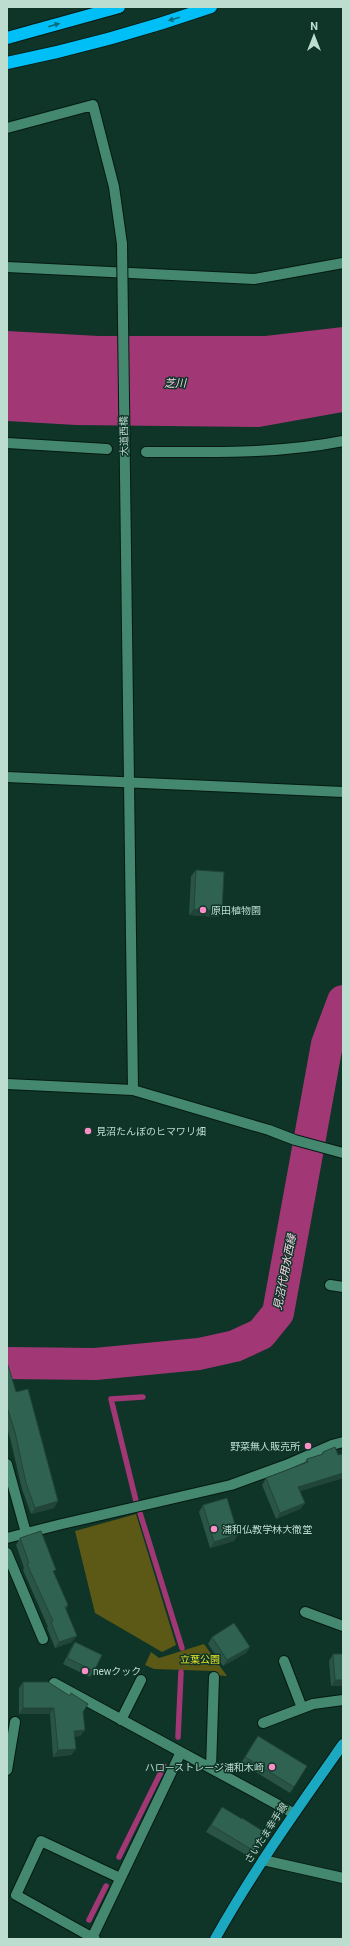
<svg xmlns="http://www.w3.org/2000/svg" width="350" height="1946" viewBox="0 0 350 1946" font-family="Roboto,'Noto Sans JP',sans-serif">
  <rect width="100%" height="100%" fill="#0f3428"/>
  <path fill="#5b5915" d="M136 1514 176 1645 162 1652 95 1613 75 1531Z
    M204 1644 227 1676 213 1675V1671L154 1669 145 1665 151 1652 159 1658Z"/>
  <path fill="#a23775" d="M343 327V412L259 427 76 425 7 421V331L99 336H265Z"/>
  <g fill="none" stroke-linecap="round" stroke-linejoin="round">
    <path stroke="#a23775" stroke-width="5.5" d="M136 1501 111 1399 143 1397
      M140 1513 182 1648
      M178 1737 181 1672
      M119 1857 164 1766
      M89 1920 106 1886"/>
    <path stroke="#a23775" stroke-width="32" d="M7 1363 95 1364 199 1354 235 1346 261 1334 278 1313 327 1044 343 1001"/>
    <g stroke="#051a12" stroke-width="12">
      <path id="minor" d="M7 128 93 105 114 187 122 244
        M7 267 254 279 343 263
        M7 443 107 449
        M146 452C211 452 278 454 343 441
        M127 629 133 1090
        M7 777 343 792
        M7 1084 133 1090 269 1130 295 1140 343 1153
        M330 1285 343 1287
        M7 1464 26 1533
        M7 1538 62 1524 231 1485 286 1465 332 1445 343 1442
        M7 1553 43 1639
        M305 1612 343 1626
        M284 1661 302 1708
        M54 1683 293 1813
        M121 1720 141 1680
        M263 1723 313 1704 343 1700
        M211 1768 214 1677
        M7 1770 15 1722
        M263 1860 343 1878
        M92 1938 181 1752
        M95 1939 16 1895 41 1841 120 1878"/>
    </g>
    <g stroke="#051a12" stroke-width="12">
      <path id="major" d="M215 1939C253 1871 298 1808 343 1744"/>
    </g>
    <g stroke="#051a12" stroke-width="14">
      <path id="highway" d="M7 38 119 7
        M7 63C76 49 145 30 211 7"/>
    </g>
    <use href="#minor" stroke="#448870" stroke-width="10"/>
    <use href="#major" stroke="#1ba9c1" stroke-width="10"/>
    <use href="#highway" stroke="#00bff7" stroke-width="12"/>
    <g stroke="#051a12" stroke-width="12" stroke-linecap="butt">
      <path id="minor-bridge" d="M122 244 127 629"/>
    </g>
    <use href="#minor-bridge" stroke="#448870" stroke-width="10"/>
  </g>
  <path fill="#295446" d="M196 870 222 911 218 917 189 915 191 876Z
    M7 1365 16 1392 58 1501 54 1508 31 1514 22 1489 10 1438 7 1428Z
    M323 1452 338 1455 343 1454V1478L300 1491 305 1503 300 1509 276 1519 262 1485 266 1478 304 1463 307 1459 321 1455Z
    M203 1505 238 1534 234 1541 210 1548 199 1512Z
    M20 1538 54 1572 68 1605 66 1609 72 1642 55 1648 47 1628 48 1627 23 1570 24 1568 16 1545Z
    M212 1637 250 1647 246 1653 223 1666 208 1644Z
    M75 1642 94 1671 90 1677 63 1664 71 1648Z
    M333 1654 343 1686H331L329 1661Z
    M23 1682 83 1712 85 1730 80 1736 74 1737 76 1749 71 1755 53 1757 50 1714H19V1688Z
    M258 1736 294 1787 290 1793 241 1763Z
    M222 1807 254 1851 250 1857 206 1832Z"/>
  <path fill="#224539" d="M194 909 222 911 218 917 189 915Z
    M343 1473V1478L294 1493 298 1487Z
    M58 1501 54 1508 31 1514 35 1508Z
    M305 1503 300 1509 276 1519 280 1513Z
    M238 1534 234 1541 210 1548 214 1542Z
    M77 1636 72 1642 55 1648 59 1642Z
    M250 1647 246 1653 223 1666 227 1660Z
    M335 1680H343V1686H331Z
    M23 1708H54L50 1714H19Z
    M85 1730 80 1736 70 1737 74 1731Z
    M76 1749 71 1755 53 1757 58 1750Z"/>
  <path fill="#306251" stroke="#224539" d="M196 870 224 872 222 911 194 909Z
    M7 1365H8L16 1392 28 1389 58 1501 35 1508 26 1483 15 1432 7 1407Z
    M335 1447 338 1455 343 1454V1473L298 1487 305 1503 280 1513 266 1478 308 1462 307 1459 323 1454V1452Z
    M227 1498 238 1534 214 1542 203 1505Z
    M41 1531 56 1570 53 1571 68 1605 65 1607 77 1636 59 1642 51 1622 53 1621 27 1564 29 1563 20 1538Z
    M234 1623 250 1647 227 1660 212 1637Z
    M75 1642 102 1655 94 1671 67 1658Z
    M333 1654H343V1680H335Z
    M23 1682H48L70 1696 71 1693 88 1704 83 1712 85 1730 74 1731 76 1749 58 1750 54 1708H23Z
    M258 1736 307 1766 294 1787 245 1757Z
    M222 1807 242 1819V1818L266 1833 254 1851 211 1825Z"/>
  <defs><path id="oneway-solid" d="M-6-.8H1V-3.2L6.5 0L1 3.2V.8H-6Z"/></defs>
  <g fill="#096c7b">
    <use href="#oneway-solid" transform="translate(174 19) rotate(164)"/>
    <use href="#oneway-solid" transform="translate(54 25) rotate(-16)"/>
  </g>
  <g fill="#fa8fc7" stroke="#0f3428" stroke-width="1.5">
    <circle cx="203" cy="910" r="4"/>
    <circle cx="88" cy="1131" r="4"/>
    <circle cx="308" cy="1446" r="4"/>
    <circle cx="214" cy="1529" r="4"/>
    <circle cx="85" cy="1671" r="4"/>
    <circle cx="272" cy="1767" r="4"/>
  </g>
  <g text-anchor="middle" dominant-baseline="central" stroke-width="3" stroke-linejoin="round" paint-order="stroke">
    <g font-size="10" fill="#bcddcf" stroke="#0f3428">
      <text transform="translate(124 436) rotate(-91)">大道西橋</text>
      <text transform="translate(266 1833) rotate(-57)">さいたま幸手線</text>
    </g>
    <g font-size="10" fill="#bcddcf" stroke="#0f3428" text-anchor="start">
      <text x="211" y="910">原田植物園</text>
      <text x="96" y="1131">見沼たんぼのヒマワリ畑</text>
      <text x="300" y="1446" text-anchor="end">野菜無人販売所</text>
      <text x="222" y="1529">浦和仏教学林大徹堂</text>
      <text x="93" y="1671">newクック</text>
      <text x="264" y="1767" text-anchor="end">ハローストレージ浦和木崎</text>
    </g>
    <g font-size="10" fill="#eae528" stroke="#0f3428">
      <text x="200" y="1659">立葉公園</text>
    </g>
    <g font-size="11" font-style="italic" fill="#f2d4e2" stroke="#0f3428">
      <text x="175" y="383">芝川</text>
      <text transform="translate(285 1272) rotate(-79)">見沼代用水西縁</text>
    </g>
  </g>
  <rect width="350" height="1946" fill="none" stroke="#bcddcf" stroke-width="16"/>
  <g transform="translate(314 36)" stroke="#0f3428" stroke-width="3" paint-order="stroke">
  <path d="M0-3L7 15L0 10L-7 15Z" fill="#bcddcf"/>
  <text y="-6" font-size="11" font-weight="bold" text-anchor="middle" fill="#bcddcf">N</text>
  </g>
</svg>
